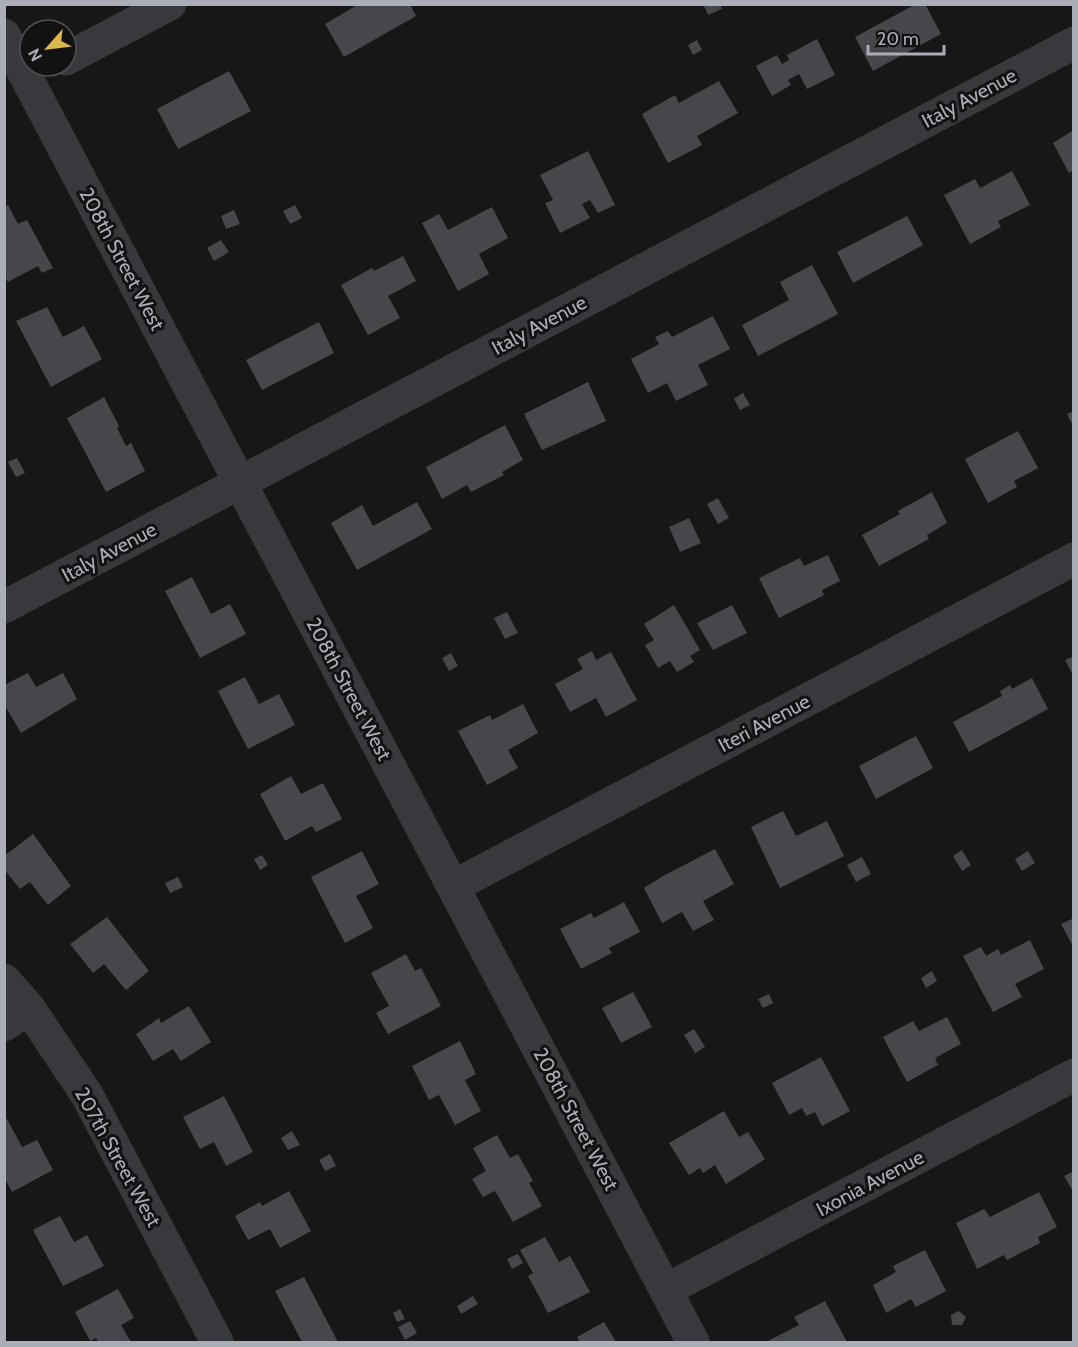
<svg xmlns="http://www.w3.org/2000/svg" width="1078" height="1347" viewBox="0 0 1078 1347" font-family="Cabin,sans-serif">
  <rect width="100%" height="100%" fill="#171718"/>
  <path fill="#46474b" d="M359 4H410L416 16 344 57 325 24Z
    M707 4H720L722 9 708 15 704 6Z
    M916 4H925L941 34 873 71 855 37Z
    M817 39 835 75 807 89 799 74 788 80 791 85 772 96 756 66 777 55 782 64 789 60 787 55Z
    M697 40 702 50 693 55 688 45Z
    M229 71 251 111 178 149 157 109Z
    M719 81 738 113 697 136 702 145 668 163 642 114 675 95 679 103Z
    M1074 130V170L1069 173 1053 143Z
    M588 151 615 205 598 213 590 200 582 204 590 218 560 233 545 203 553 200 540 175Z
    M1012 171 1030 205 998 221 1001 227 970 244 944 195 975 179 980 188Z
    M8 205 18 224 27 220 53 268 42 273 38 266 8 282 4 275V207Z
    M295 205 302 218 290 224 283 211Z
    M492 207 508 238 479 254 489 274 458 291 422 223 439 214 448 230Z
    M234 210 240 224 226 229 221 216Z
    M907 216 923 245 853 283 837 252Z
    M221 240 229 252 214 261 207 248Z
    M403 256 416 281 388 296 400 318 368 335 341 285 372 268 374 271Z
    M812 265 838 314 758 356 742 325 789 300 780 282Z
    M47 307 63 337 84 326 102 359 51 387 16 321Z
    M713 316 730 349 698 365 708 385 676 401 667 383 648 393 631 359 659 344 655 337 668 331 672 337Z
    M319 322 334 353 262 390 246 360Z
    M588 382 606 421 542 450 524 414Z
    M743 393 750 405 740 410 734 399Z
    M104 397 119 426 117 428 126 446 131 443 145 471 106 492 67 418Z
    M1074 411V428L1067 414Z
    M505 425 523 460 502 472 504 475 471 492 467 485 442 499 426 467Z
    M1018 431 1038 468 1014 481 1017 487 988 503 965 459Z
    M17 458 25 473 16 477 8 462Z
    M932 492 947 523 927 535 929 539 879 566 862 535 900 514 898 511Z
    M718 498 729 518 718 524 707 504Z
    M417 502 432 529 357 570 331 523 362 505 373 526Z
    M689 518 701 543 680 552 669 527Z
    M828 555 840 581 822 590 824 595 779 618 759 578 800 558 804 566Z
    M192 577 211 614 230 604 246 634 200 658 165 591Z
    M674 605 700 650 690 656 694 662 677 672 670 661 658 668 645 645 654 640 644 624Z
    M732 605 747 633 713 650 697 623Z
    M507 612 518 633 505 639 494 618Z
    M592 651 596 660 611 652 637 700 606 717 596 698 570 712 555 684 583 669 577 659Z
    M451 653 458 666 449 671 442 658Z
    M1074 656V677L1065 660Z
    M28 673 36 687 63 673 77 699 21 733 4 704V685Z
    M245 677 259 704 279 694 295 725 248 749 218 691Z
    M1032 678 1048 709 969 752 953 722 1002 696 1000 691 1010 685 1012 689Z
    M523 704 538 733 508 750 518 768 487 785 458 731 490 715 492 720Z
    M916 736 933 768 876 799 859 766Z
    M291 776 301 794 323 783 342 819 316 832 312 826 285 841 260 794Z
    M783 811 796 836 827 821 844 856 780 888 751 827Z
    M33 834 71 886 48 905 30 882 20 889 4 869V856Z
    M715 849 734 884 703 901 714 920 693 931 682 912 662 923 644 888 663 876Z
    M962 850 971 865 962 871 953 856Z
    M362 851 379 884 356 896 373 928 345 943 311 877Z
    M1028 851 1035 863 1022 871 1015 859Z
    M262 855 268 865 260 870 254 859Z
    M862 857 871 874 856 882 847 865Z
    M178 877 183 887 170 893 165 883Z
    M624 902 640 932 609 948 612 953 581 969 560 929 591 913 594 918Z
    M107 917 149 971 126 990 104 964 93 973 70 944Z
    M1074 918V948L1061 924Z
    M1030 940 1044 969 1015 984 1022 997 993 1012 963 956 981 947 986 956 998 949 1001 955Z
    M406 954 415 971 421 968 441 1006 388 1034 376 1013 389 1006 371 973Z
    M932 971 937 981 926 988 921 978Z
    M633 992 652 1027 621 1043 602 1008Z
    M769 994 773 1003 763 1008 758 999Z
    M189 1006 211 1042 181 1061 173 1049 153 1061 136 1034 159 1018 161 1023Z
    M947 1017 961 1044 935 1058 938 1065 907 1082 883 1037 913 1021 919 1031Z
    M694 1029 705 1047 695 1053 684 1035Z
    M460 1041 476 1074 465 1080 481 1111 455 1125 439 1095 429 1100 412 1066Z
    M821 1057 850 1111 822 1126 815 1112 806 1116 802 1108 789 1115 772 1083Z
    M224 1096 253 1152 226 1166 214 1142 200 1149 183 1117Z
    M724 1111 739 1137 748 1132 765 1159 726 1184 715 1165 703 1173 700 1168 689 1175 669 1143Z
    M7 1119 22 1147 37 1140 53 1170 12 1192 4 1177V1120Z
    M292 1131 300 1145 288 1150 281 1138Z
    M497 1135 510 1158 518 1154 533 1181 529 1183 542 1206 513 1222 495 1191 483 1197 472 1179 486 1171 473 1148Z
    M330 1154 336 1166 325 1171 319 1160Z
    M1074 1171V1193L1064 1176Z
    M289 1191 311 1231 280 1248 270 1229 248 1240 235 1216 260 1202 262 1206Z
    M1039 1192 1057 1227 1038 1237 1040 1243 1007 1260 1004 1255 977 1269 956 1223 984 1209 990 1217Z
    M60 1216 74 1242 87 1235 104 1266 63 1286 33 1230Z
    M545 1237 559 1262 570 1256 590 1292 548 1313 528 1276 533 1273 520 1250Z
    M925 1250 946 1291 916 1307 911 1299 886 1313 873 1285 896 1272 893 1266Z
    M518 1254 523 1263 512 1269 507 1259Z
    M304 1277 338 1342H302L275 1291Z
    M118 1289 134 1318 121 1325 131 1342H98L96 1338 90 1341 75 1312Z
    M473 1296 478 1304 461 1314 457 1306Z
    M825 1301 847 1342H766L799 1325 794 1317Z
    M400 1309 405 1319 397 1322 393 1313Z
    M959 1311 966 1317 962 1325H952L951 1315Z
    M410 1321 417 1333 405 1340 398 1327Z
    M604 1322 616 1342H580L577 1337Z"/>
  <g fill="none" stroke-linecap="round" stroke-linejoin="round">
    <path stroke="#38393d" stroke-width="33" d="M4 35 693 1342
      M66 59 170 4
      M4 607 1074 43
      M454 886 1074 559
      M4 980 29 1008 87 1095 217 1342
      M4 1025 29 1008
      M666 1290 1074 1075"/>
  </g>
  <g text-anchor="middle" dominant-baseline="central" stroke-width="6" stroke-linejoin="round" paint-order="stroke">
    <g font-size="20" fill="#abadb7" stroke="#121213">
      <text transform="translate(969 98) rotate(-28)">Italy Avenue</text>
      <text transform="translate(122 259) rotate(62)">208th Street West</text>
      <text transform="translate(539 325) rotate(-28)">Italy Avenue</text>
      <text transform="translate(109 552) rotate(-28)">Italy Avenue</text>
      <text transform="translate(349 689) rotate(62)">208th Street West</text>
      <text transform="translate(764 723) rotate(-28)">Iteri Avenue</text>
      <text transform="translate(576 1119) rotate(62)">208th Street West</text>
      <text transform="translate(118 1157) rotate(61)">207th Street West</text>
      <text transform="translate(870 1183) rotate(-28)">Ixonia Avenue</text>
    </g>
  </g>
  <rect width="1078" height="1347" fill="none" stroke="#abadb7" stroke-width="12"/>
  <g transform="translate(48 48) rotate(242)"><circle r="28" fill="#121213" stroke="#4f5055" stroke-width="1.5"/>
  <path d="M0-4.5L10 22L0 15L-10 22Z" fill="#dbb54d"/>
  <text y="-9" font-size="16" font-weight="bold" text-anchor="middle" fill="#abadb7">N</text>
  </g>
  <path d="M868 45v9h76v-9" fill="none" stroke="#abadb7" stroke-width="3"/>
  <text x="877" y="45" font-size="18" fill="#abadb7" stroke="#121213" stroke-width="4.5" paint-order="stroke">20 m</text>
</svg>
